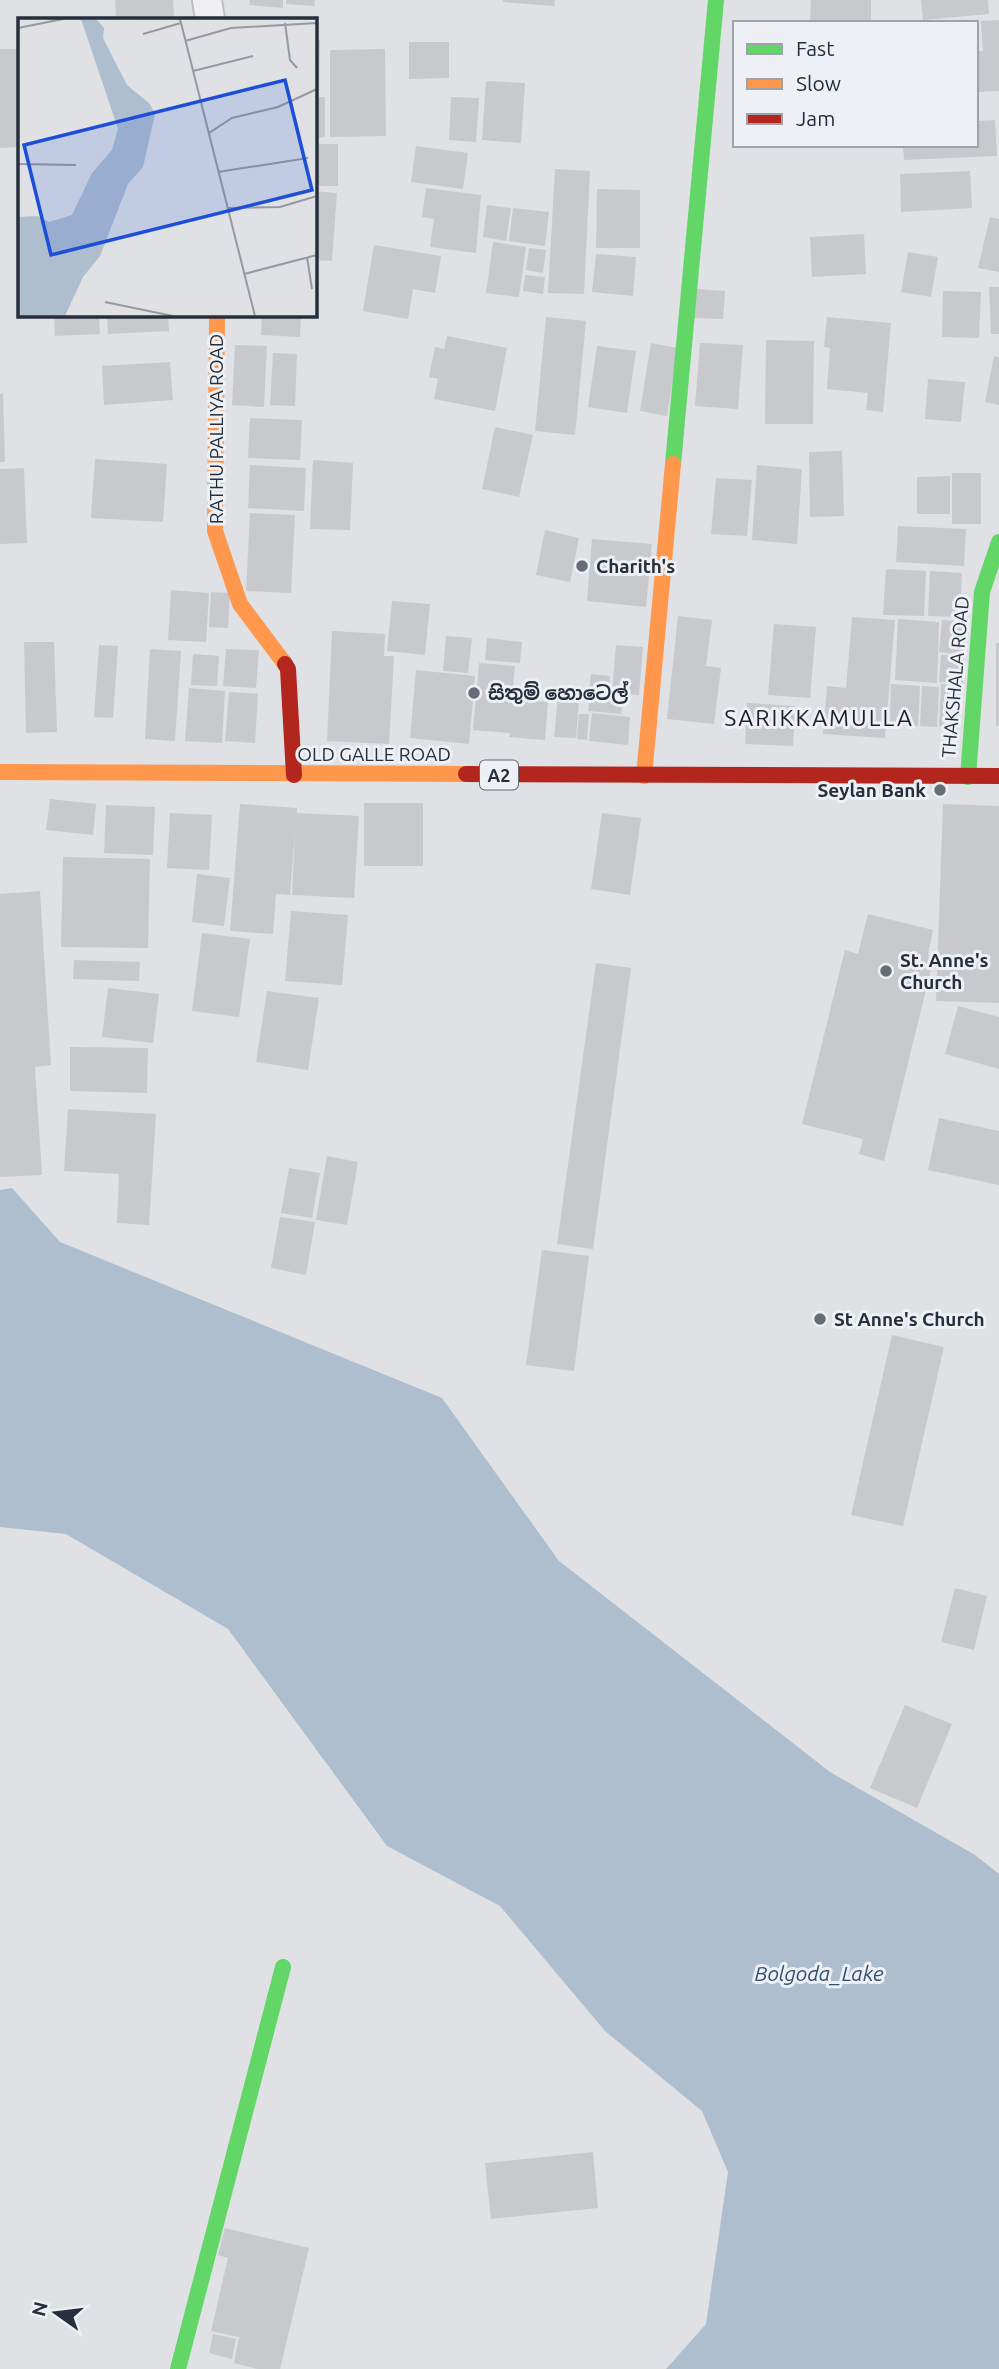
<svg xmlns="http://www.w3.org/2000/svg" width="999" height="2369" viewBox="0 0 999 2369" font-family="Ubuntu,'Noto Sans Sinhala',sans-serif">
  <rect width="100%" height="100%" fill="#dfe1e4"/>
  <path fill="#aebece" d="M12 1188 60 1242 442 1398 559 1561 830 1772 975 1855 999 1874V2369H666L706 2324 728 2172 702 2111 605 2031 500 1906 387 1846 228 1629 66 1534 0 1527V1190Z"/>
  <path fill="#c8c9cc" d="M115 0H173L174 16 116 17Z
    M250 0H283V8L249 5Z
    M286 0H315L314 6 286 4Z
    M503 0H555L554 6 503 2Z
    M811 0H871V23H810Z
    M921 0H988L989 14 923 20Z
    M999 20V91L976 92V51H983L981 21Z
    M315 40H320L319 91H315Z
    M409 42H449V78L409 79Z
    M0 49H19V147L0 148Z
    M385 49 386 136 330 137V50Z
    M486 81 525 83 521 143 482 140Z
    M315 97H325V137L315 138Z
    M451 97 479 98 476 142 449 140Z
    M995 120 997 156 904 160 903 145H976V121Z
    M315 144H338V186H315Z
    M416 146 468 153 463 189 411 182Z
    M555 169 590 171 584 294 548 293Z
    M970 171 972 208 901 212 900 174Z
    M426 188 481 195 476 253 430 247 434 219 422 217Z
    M597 189 640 190V248H596Z
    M315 191 337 193 332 261 315 260Z
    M487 205 511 208 506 241 483 237Z
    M513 208 549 212 545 246 509 241Z
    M990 217 999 219V272L978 268Z
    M864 234 866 274 812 277 810 237Z
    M493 242 526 247 519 297 486 293Z
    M374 245 441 256 435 293 413 289 408 319 363 311Z
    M529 248 546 250 543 273 526 270Z
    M908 252 938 257 931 297 901 292Z
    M596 254 636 257 633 296 592 292Z
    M525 275 545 277 543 294 523 291Z
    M989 287H999V334H991Z
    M697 289 725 291 723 319 694 318Z
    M943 291 981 292 979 338 942 337Z
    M54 315H99L100 334 55 336Z
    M107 315H168L169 331 108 334Z
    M262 315H301L300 337 261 335Z
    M546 317 586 321 575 435 535 431Z
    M827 317 891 323 883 412 866 410 868 393 827 389 830 348 824 347Z
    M447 336 507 348 495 411 434 399 438 379 429 377 435 347 444 349Z
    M766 340 814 341 813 424H765Z
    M651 343 678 348 667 416 640 411Z
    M700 343 743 345 738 409 695 406Z
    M235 345 267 346 264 407 232 405Z
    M597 346 636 351 627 413 588 407Z
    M273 353 297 354 295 406 270 405Z
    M994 356 999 357V405L985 402Z
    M170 362 173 400 104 405 102 366Z
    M928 379 965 382 961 422 925 419Z
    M3 393 5 462H0V394Z
    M250 418 302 420 300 460 248 458Z
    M495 427 533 435 519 497 482 489Z
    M842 451 844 516 810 517 809 452Z
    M95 459 167 464 163 522 91 518Z
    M313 460 353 463 350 530 310 529Z
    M250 465 306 468 304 511 248 508Z
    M757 465 802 469 797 544 752 540Z
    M24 468 27 543 0 544V469Z
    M952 473H981V524H952Z
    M950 476V514H917V477Z
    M716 478 752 480 747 536 711 534Z
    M250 513 295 515 291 593 246 591Z
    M898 526 966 529 964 566 896 562Z
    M545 530 579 538 570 582 536 575Z
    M592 539 652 544 646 607 587 601Z
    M886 569 926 571 924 616 883 615Z
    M930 571 962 573 960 617 928 616Z
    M171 590 209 593 206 642 168 640Z
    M211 592 230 593 228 628 209 627Z
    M392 601 430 604 425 655 387 651Z
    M678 616 712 620 706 666 721 668 714 724 667 719Z
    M852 617 895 620 885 738 823 734 827 686 846 688Z
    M898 619 939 622 937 683 895 680Z
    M942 620 967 622 965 655 939 652Z
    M774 624 816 627 810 698 768 695Z
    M332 631 385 634 384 656H394L389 744 327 741Z
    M446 636 472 638 468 673 443 671Z
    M487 638 522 642 520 663 485 660Z
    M24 642H54L57 732 26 733Z
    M996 643H999V726H996Z
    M99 645 118 646 113 718 94 717Z
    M616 645 643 647 639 695 612 693Z
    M150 649 181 651 175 741 145 739Z
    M226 649 259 650 256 688 223 686Z
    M193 654 219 656 217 686 191 685Z
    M941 655 964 656 963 683 939 682Z
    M479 663 515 666 512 699 548 702 545 740 509 737 510 733 473 730Z
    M416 670 475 676 469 744 410 738Z
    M591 674 610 676 609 694 589 693Z
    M891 684 920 686 918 726 890 724Z
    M941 684 961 685 959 727 939 726Z
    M559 686 580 687 576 738 554 737Z
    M922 686 939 687 937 727 920 726Z
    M189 688 225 691 222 743 185 741Z
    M229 692 258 694 255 743 225 741Z
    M590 695 623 697 621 714 588 711Z
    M747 703 795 706 793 746 745 744Z
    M592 713 630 717 628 745 589 741Z
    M579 714H589L587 740 577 739Z
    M50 799 96 804 93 835 46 830Z
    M364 803H423V866H364Z
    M240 804 297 808V813L359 816 354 898 292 895 295 832 290 895 276 894 273 934 230 931Z
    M943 804 999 806V1003L936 1001Z
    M106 805 155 807 153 855 104 853Z
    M170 813 212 815 209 870 167 868Z
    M602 813 641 818 630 895 591 889Z
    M63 857 150 859 148 948 61 947Z
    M197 874 230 878 224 926 192 922Z
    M40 891 51 1065 35 1067 42 1175 0 1177V894Z
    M291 911 348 915 342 985 285 981Z
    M868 914 933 930 928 955 934 957 884 1161 859 1154 863 1139 802 1124 845 950 858 954Z
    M202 933 250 939 239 1017 192 1011Z
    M74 960 140 962 139 981 73 979Z
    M596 963 631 968 593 1249 557 1244Z
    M108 988 159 994 153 1043 102 1037Z
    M267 991 319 998 308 1070 256 1062Z
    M958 1006 999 1017V1069L945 1054Z
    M70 1047 148 1048 147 1093 70 1091Z
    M68 1109 156 1114 149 1225 117 1223 119 1174 64 1171Z
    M939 1118 999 1131V1185L928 1170Z
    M327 1156 358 1162 347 1225 316 1220Z
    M289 1168 320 1173 312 1218 281 1213Z
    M280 1217 315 1222 306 1275 271 1268Z
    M542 1250 589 1256 574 1371 526 1365Z
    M892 1335 944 1347 903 1526 851 1515Z
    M955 1588 987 1596 974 1650 941 1642Z
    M905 1705 952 1724 917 1808 870 1788Z
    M593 2152 598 2208 491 2219 485 2163Z
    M225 2228 309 2248 280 2369H257L234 2363 239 2337 211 2331 228 2258 218 2255Z
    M213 2334 236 2339 232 2359 209 2353Z"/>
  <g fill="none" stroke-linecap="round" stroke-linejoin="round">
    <g stroke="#bdbfc2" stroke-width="32">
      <path id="street" d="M207 0 210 19"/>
    </g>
    <use href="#street" stroke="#efeff1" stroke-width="28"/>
    <path stroke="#63d668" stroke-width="16" d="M673 464 716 0
      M968 777 982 592 999 542
      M178 2369 283 1967"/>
    <path stroke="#ff974d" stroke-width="16" d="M217 315 215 531 240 604 285 664
      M0 772 466 774
      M644 776 673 464"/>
    <path stroke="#b3261e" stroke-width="16" d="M285 664 288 669 294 775
      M466 774 999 776"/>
  </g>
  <g fill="#676d77" stroke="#edf0f4" stroke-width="2.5">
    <circle cx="582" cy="566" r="7"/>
    <circle cx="474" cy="693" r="7"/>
    <circle cx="940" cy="790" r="7"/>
    <circle cx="886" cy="971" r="7"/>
    <circle cx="820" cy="1319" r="7"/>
  </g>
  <g text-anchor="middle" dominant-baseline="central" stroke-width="6" stroke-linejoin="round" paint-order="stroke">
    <rect fill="#edf0f4" stroke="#626973" stroke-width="2" x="480" y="760.5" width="38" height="29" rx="5"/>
    <g font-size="18" font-weight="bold" fill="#272f3c">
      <text x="499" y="775">A2</text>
    </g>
    <g font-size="19" fill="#272f3c" stroke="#edf0f4">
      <text transform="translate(216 429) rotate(-90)">RATHU PALLIYA ROAD</text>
      <text transform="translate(955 677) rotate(-85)">THAKSHALA ROAD</text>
      <text x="374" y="754">OLD GALLE ROAD</text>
    </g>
    <g font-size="19" font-weight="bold" fill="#272f3c" stroke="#edf0f4" text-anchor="start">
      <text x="596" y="566">Charith's</text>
      <text x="488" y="693">සිතුම් හොටෙල්</text>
      <text x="926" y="790" text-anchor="end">Seylan Bank</text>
      <text x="900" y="960">St. Anne's<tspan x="900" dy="22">Church</tspan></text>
      <text x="834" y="1319">St Anne's Church</text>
    </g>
    <g font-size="21" font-style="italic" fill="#344f6e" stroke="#edf0f4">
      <text x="819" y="1973">Bolgoda_Lake</text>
    </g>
    <g font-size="23" letter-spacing="2" fill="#1a212d" stroke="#edf0f4">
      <text x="819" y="717">SARIKKAMULLA</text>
    </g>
  </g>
  <g transform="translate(18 18)">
    <rect width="299" height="299" fill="#dfe1e4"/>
    <path d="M63 1H78L86 10 85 20 109 67 132 86 137 96 125 149 110 166 82 238 65 259 47 298H0V199L19 198 31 204 54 197 74 155 94 132 100 111Z" fill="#aebece"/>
    <path fill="none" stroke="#959aa1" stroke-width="2" d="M162 1 237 298M267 5 272 42 279 50M0 10 45 1M125 16 163 5M167 23 213 10 299 5M175 53 235 38M191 115 214 100 260 89 299 71M0 146 58 147M200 154 290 140M209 190 262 189 299 178M289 239 294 271M226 256 299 237M87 284 155 298"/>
    <path fill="#1d4ed8" fill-opacity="0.15" stroke="#1d4ed8" stroke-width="3.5" d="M267 62 294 172 33 237 6 127Z"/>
    <rect width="299" height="299" fill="none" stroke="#272f3c" stroke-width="3.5"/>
  </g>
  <rect x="733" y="21" width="245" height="126" fill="#edf0f4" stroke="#9ea3aa" stroke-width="2"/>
  <rect x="747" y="44" width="35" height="10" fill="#63d668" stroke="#9ea3aa" stroke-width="2"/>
  <text x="796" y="56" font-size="21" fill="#272f3c">Fast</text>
  <rect x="747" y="79" width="35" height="10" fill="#ff974d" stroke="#9ea3aa" stroke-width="2"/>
  <text x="796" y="91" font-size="21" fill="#272f3c">Slow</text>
  <rect x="747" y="114" width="35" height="10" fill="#b3261e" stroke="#9ea3aa" stroke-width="2"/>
  <text x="796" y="126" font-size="21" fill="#272f3c">Jam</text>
  <g transform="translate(56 2313) rotate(284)" stroke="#edf0f4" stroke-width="5" paint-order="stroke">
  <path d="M0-5L12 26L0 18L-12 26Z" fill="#272f3c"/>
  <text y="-10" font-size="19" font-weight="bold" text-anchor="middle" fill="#272f3c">N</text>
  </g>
</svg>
